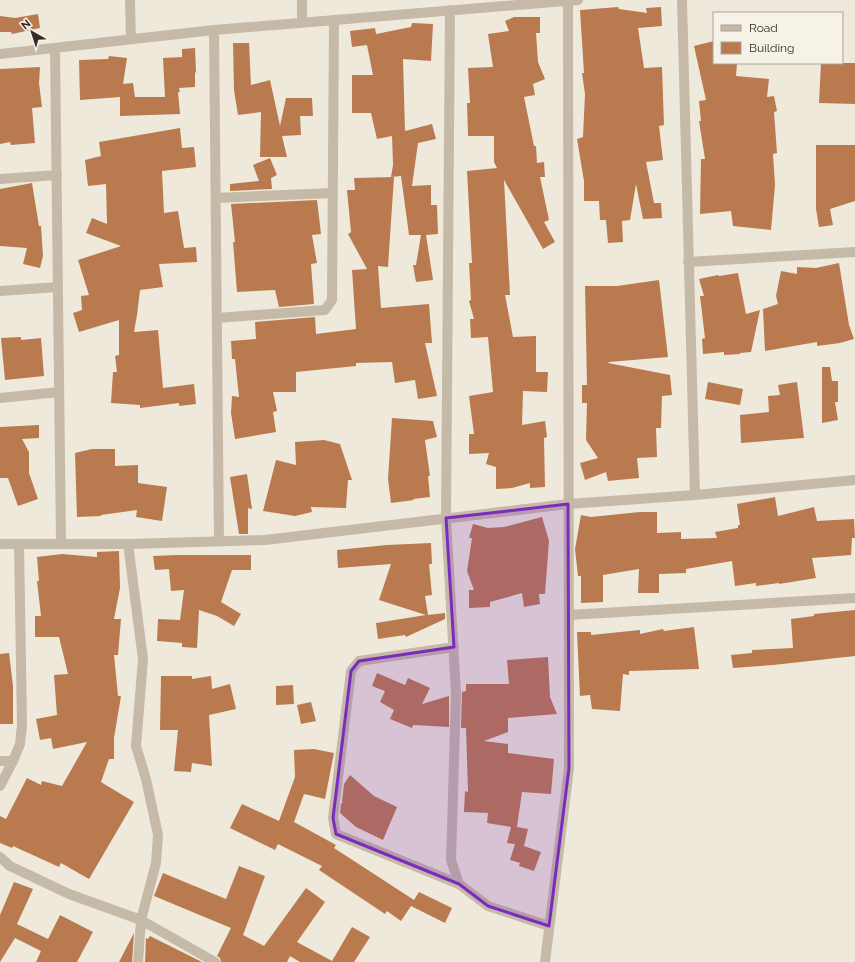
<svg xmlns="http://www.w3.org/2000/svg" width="855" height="962" viewBox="0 0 855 962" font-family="Raleway,sans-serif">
  <rect width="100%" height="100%" fill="#efe9db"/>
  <path fill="#b97a4f" d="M618 7 619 9 647 13 646 8 661 7 662 26 638 28 644 68 662 67 664 125 659 126 663 160 646 162 654 203H661L662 218 643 219 636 184 630 220 622 221 623 242 608 243 606 220H600L599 201H584V181L577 139 583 137 585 94 582 73H584L580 10Z
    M38 14 40 28 12 34 11 32H0V16L15 18Z
    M514 17H540V33H536L538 62 545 79 533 84 535 95 524 97 534 146H536L537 163 544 162 545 177H540L549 220 544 222 555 242 543 249 504 180 510 295H505L513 337 536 336V372H548L547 392 523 391 522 425 545 421 547 437 544 438 545 487 530 488V483L512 488 496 489V467L486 464 489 453 469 454V434H474L469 396 493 392 488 337 471 338 470 319H474L469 301 471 300 469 263H472L467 171 497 168 494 162V136H468L467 103H470L468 68 493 67 488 34 509 31 505 21Z
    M412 23 433 24 431 61 403 59 405 131 432 124 436 139 418 143 412 186 431 185V205H437L438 234 426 235 433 280 416 282 413 265H416L421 235H409L401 176 391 177 393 165 392 136 377 139 371 113H352V75H373L367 45 352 47 350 31 375 28 376 34 411 27Z
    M714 41V63H737L736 76 769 79 767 97 774 96 777 111 774 112 777 153 773 154 775 185 771 230 733 226 731 211 700 214 701 159H705L699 121H701L699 101 706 100 694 46Z
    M233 43H249L251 85 270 80 280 126 286 98H312L313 116H300L301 135 282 136 287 157H260L261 112 238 115 234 90Z
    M195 48 196 72 195 73V87L179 88 180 92H178L180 114 120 116V97L80 100 79 60 108 59 109 56 127 58 123 84 133 83 135 97H165L163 58 182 57V49Z
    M821 63H855V104L819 103Z
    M40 67 39 83 42 107 32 108 35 143 11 145 10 142 0 144V69Z
    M180 128 182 148 194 147 196 167 162 171 164 213 178 211 184 248 196 247 197 262 159 264 163 287 140 290 137 315 134 332 158 330 163 388 194 384 196 404 179 406V403L140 408V405L111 403 113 372H117L115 356 119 355V320L79 332 73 313 82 310 81 296 89 295 78 260 121 246 86 233 92 218 107 224 106 184 88 186 85 160 101 156 99 142Z
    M816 145H855V201L830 209 833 225 819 227 816 209Z
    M270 158 277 175 271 178 272 189 230 191V184L259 181 253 165Z
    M394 177 388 267 378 266 381 308 429 304 432 343H425L437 396 418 399 415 380 395 383 392 362 356 363V366L296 372V392H273L277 411 273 412 276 432 235 439 231 413 232 396 239 397 235 359H232L231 341 256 339 255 322 315 317 316 334 356 329 352 270 367 269 348 234 351 232 347 190H355L354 178Z
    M32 183 39 226H41L43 256 40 268 23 264 27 248 0 246V189Z
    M317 200 321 234 312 235 317 263 311 264 314 304 279 307 275 290 237 292 233 242H235L231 204Z
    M839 263 849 325 854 339 840 343 817 346V342L765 351 763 309 778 304 776 296 781 271 797 274V267L816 268Z
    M738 273 746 314 760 310 751 352 740 353V354L724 355V352L703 354 702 339 705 338 700 296H704L699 279 718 275 719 276Z
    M659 280 668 357 609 362 608 363 670 375 672 395 662 396 661 428H656L657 457 637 458 639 478 608 481 606 472 585 480 580 463 598 458 586 440 587 403H582V385H587L585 286H617Z
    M21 337V340L41 338 44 376 5 380 1 338Z
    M822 367H830L832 381H838V402H835L838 420 822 423Z
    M708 382 743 389 740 405 705 399Z
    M797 382 804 438 741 443 740 415 769 412 768 396 780 395 778 385Z
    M392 418 433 421 437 437 425 440 430 476H428L430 497 413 499 414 500 391 503 388 479Z
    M39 425V438L22 439 29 452V473L38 499 18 506 8 478H0V427Z
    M324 440 340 444 352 480H348L346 508 311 507 312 512 295 516 263 511 276 460 296 465 295 442Z
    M92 449H115V466L138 465V483L167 487 162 521 136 517 137 510 101 515V516L77 517 75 453Z
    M247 474 252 509 248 508V534H239L230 477Z
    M775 497 778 516 814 507 817 521 854 519 855 538H852L851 555 812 558 816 578 779 584V583L756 586V583L735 586 732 561 686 569V573L659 574V593H638L639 569 603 575V602L581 603V576H578L575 549 581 515 591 517 640 512H657V533L681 532V539L717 538 715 532 738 528V525H740L737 504Z
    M542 517 549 541 545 594H539L540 604 524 607 522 593 490 602V607L469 608V590H474L467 571 472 538H469L473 524 488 528 504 527Z
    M431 543 432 564H429L432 595 425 596 428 615 445 613V619L406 637 405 635 378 639 376 623 426 615 379 600 391 564 338 568 337 550 387 545Z
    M119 551 120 588 114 619H121L118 655H114L118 696H121L114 738V759H109L101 782 134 802 89 879 61 863 59 867 13 846 12 848 0 843V816L6 819 27 778 41 785 42 781 62 786 87 742 53 749 51 738 40 740 36 719 57 715 54 675 68 674 59 637H35V616H41L37 581H39L37 557 62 554 97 557V552Z
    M177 555H251V570H232L221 602 241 614 234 626 217 616 199 610 197 648 182 647V643L157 641 158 619 180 620 184 590 171 591 169 569 155 570 153 556Z
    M855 610V656L773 665 733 668 731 655 752 653V650L793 648 791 619 814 616V614Z
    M694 627 699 669 629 671V675L623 674 620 711 592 709 590 695 580 696 577 632H591V635L640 630V634L663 629 664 631Z
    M9 653 13 686V724H0V654Z
    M548 657 550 697 557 714 508 718V732L484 741 508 744V753L554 759 551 794 522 792 517 827 528 829 524 846 541 852 534 871 519 866 520 863 510 860 515 844 507 843 511 827 487 823 488 813 464 812 465 791 468 792 466 728H461L462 692 466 691V684H509L507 660Z
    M377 673 405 685 408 678 430 688 422 704 449 696V727L413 725 412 728 390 719 394 710 380 702 385 691 372 686Z
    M161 676H192V679L211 676 212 689 230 684 236 709 209 715 212 766 192 763 191 772 174 771 178 730H160Z
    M293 685 294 704 276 705V686Z
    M311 702 316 721 301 724 297 705Z
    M314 749 334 753 325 799 304 794 294 822 336 845 334 848 414 900 419 892 452 908 445 923 411 906 401 921 387 911 385 914 319 870 322 866 278 844 275 850 230 828 242 804 279 821 295 777 294 750Z
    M350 775 374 796 397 807 383 840 356 827 340 813 341 804 343 802H342L344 784Z
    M239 866 265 876 243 935 264 946 306 888 325 902 297 942 332 961 352 927 370 937 354 962H300L290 956 287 962H221L220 958 217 956 231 928 154 896 163 873 226 899Z
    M14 882 33 889 17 924 48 939 60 915 93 932 77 962H36L41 951 15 938 0 962V915Z
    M134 933 132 962H119Z
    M150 936 202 962H145L146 938 148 939Z"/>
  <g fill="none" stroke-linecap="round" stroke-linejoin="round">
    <path stroke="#c5baa8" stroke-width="10" d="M130 0 131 39
      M302 0V23
      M682 0 695 495
      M450 10 446 518 456 694 451 860 459 884 488 906 549 926
      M214 30 219 542
      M55 48 61 544
      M0 54 214 30 578 0
      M0 179 57 175
      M216 198 332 193
      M688 262 855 252
      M0 291 58 287
      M217 318 325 310 332 300 334 20
      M0 398 59 392
      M0 544H128L265 540 568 504 695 495 855 480
      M128 544 143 659 136 746 146 779 158 835 156 863 141 920 138 962
      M569 615 855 598
      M454 647 359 661 351 671 333 818 336 834 459 884
      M0 761H13
      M0 786 13 761 20 744 22 725 19 544
      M0 857 10 866 69 894 141 920 215 962
      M545 962 569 768 568 0"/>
  </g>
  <path fill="#7b2cbf" fill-opacity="0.2" stroke="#7b2cbf" stroke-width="3" stroke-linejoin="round" d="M568 504 569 768 549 926 488 906 459 884 336 834 333 818 351 671 359 661 454 647 446 518Z"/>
  <rect x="713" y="12" width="130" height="52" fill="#f7f2e7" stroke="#a9a39b"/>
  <rect x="721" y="25" width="20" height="6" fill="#c5baa8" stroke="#a9a39b"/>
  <text x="749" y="32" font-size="12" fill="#332d28">Road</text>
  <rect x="721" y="42" width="20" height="12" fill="#b97a4f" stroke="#a9a39b"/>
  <text x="749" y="52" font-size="12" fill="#332d28">Building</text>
  <g transform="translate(32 32) rotate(321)" stroke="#f7f2e7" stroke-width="3" paint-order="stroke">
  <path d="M0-3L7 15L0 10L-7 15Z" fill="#332d28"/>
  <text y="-6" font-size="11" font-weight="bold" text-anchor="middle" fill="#332d28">N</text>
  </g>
</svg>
